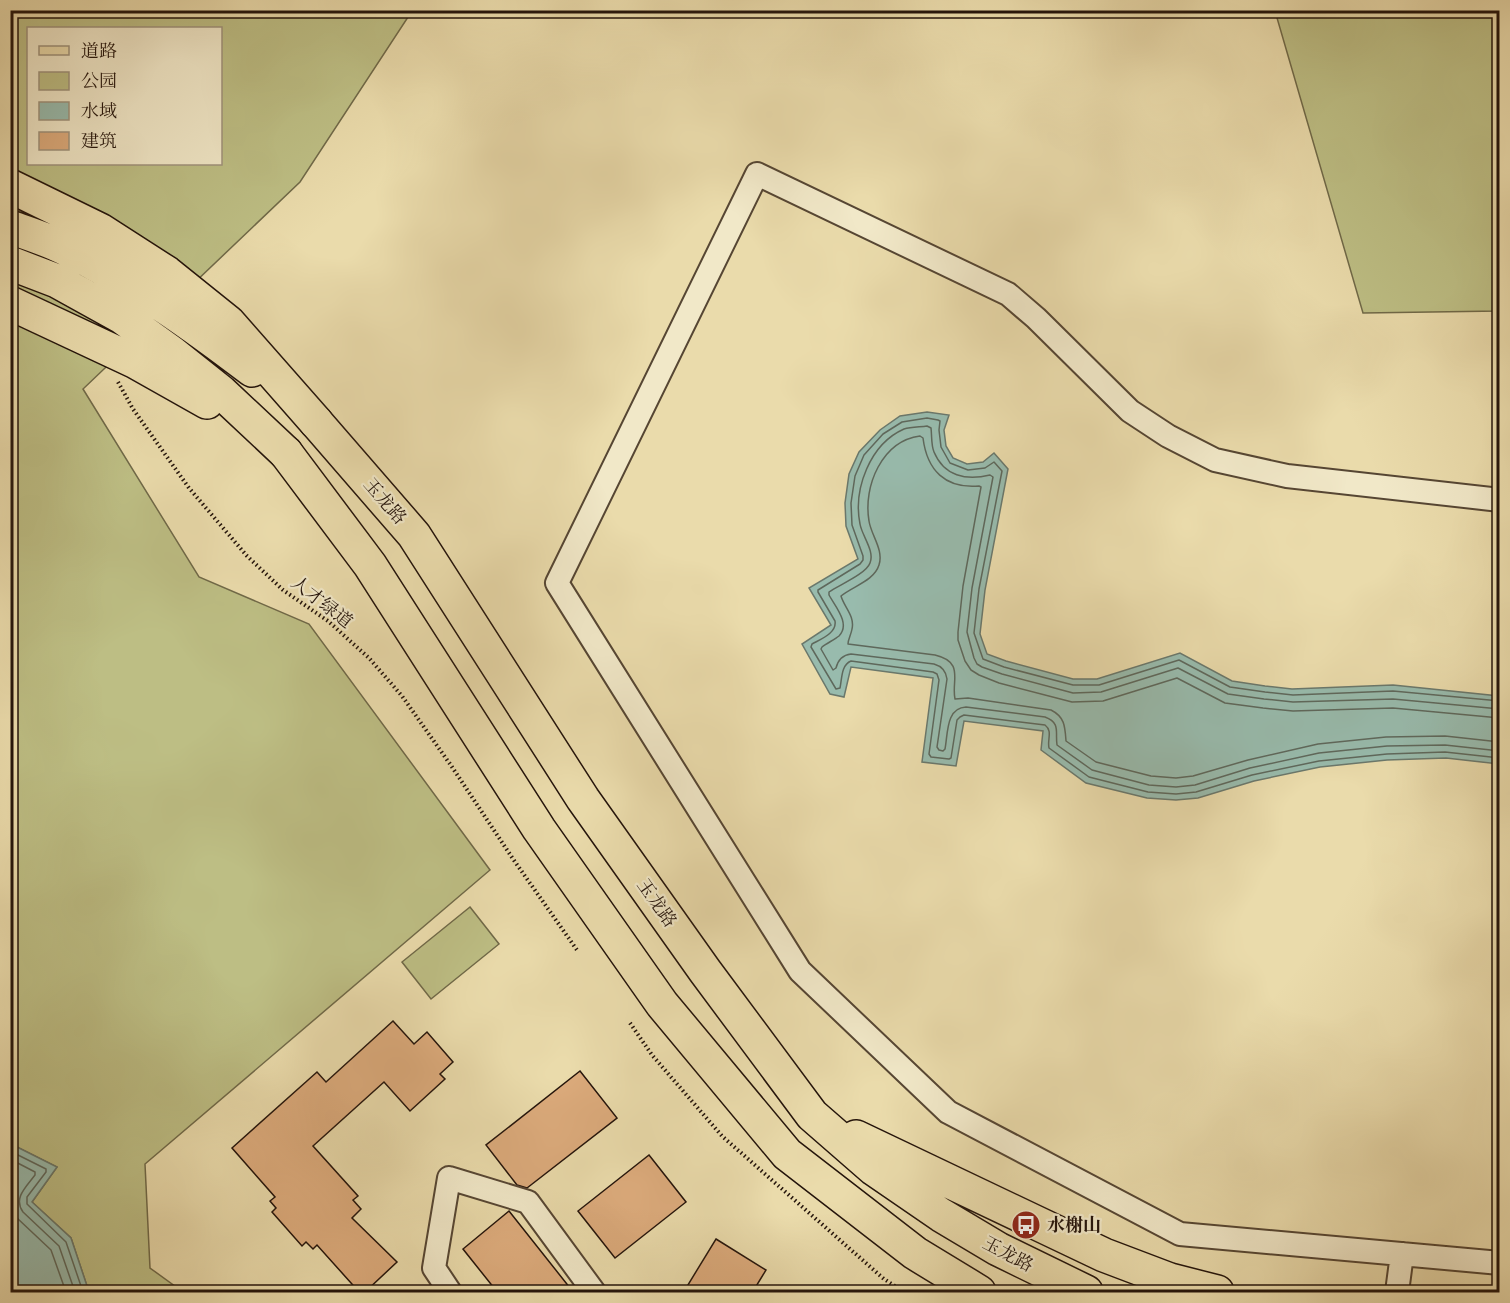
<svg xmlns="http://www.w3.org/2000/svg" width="1510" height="1303" viewBox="0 0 1510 1303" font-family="'IM FELL Great Primer','Noto Serif SC',serif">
  <rect width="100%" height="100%" fill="#eadbab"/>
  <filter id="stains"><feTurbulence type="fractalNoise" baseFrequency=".00333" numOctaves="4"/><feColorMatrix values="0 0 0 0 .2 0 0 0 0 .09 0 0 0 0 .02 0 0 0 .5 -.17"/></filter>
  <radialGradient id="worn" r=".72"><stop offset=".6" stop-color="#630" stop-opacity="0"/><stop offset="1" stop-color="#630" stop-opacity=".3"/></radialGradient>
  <path fill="#bdbe84" stroke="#706948" stroke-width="1.5" fill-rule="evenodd" d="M10 11H412L300 182 83 389 199 577 309 624 490 870 145 1164 150 1268 183 1292H89L71 1238 32 1202 57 1167 11 1144V1134L17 1086 10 1082ZM28 28H220V164H28Z
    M1275 11H1499V311L1363 313Z
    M470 907 499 944 431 999 402 962Z"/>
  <path fill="#98bbad" stroke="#6a786c" stroke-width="1.5" d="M927 412 949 415 944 430 946 446 953 458 967 464 983 462 994 453 1008 469 985 590 980 634 987 654 1006 661 1073 679H1097L1180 653 1232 681 1265 686 1292 689 1393 685 1499 696V764L1446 758 1387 760 1320 767 1254 781 1198 798 1176 800 1147 798 1086 783 1041 750 1043 731 964 721 956 766 922 762 933 678 851 667 844 697 830 694 802 644 831 625 809 588 858 559 846 526 845 503 849 474 859 452 880 430 900 416Z
    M11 1082 17 1086 11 1134Z
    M11 1144 57 1167 32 1202 71 1238 89 1292H11Z"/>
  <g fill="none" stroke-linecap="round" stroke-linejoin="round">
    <path stroke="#5e685c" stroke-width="1.5" d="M1500 701 1393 691 1293 695 1265 692 1230 687 1179 660 1099 685H1073L1004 667 983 659 974 633 979 589 1002 471 994 462 985 468 968 470 950 463 941 447 939 430 940 421 938 420 927 418 902 422 883 434 864 455 855 476 851 503 852 525 863 556V560L860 564 818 590V592L835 621C837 633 821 639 812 644L811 647 836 689 840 688C842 679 841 665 851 661L933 672 937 674 939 680 929 754 931 757 949 759 951 758 957 720 960 717 964 715 1045 725C1053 731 1047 740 1049 748L1089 777 1148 792 1176 794 1196 792 1252 775 1319 761 1387 754 1445 752 1500 758
      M1500 709 1393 699 1293 702 1264 699 1228 694 1178 668 1101 692 1073 693 1002 674 982 667 977 664 974 658 967 632 972 588 993 477 990 475C966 481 944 476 934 452 931 445 932 436 931 428L927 426C920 427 911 427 904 429 870 444 853 489 860 524 862 536 875 551 870 563 866 574 839 585 829 592V595C835 606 851 624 839 636 834 640 827 643 822 647L821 649 833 670 836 668C838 660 842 655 851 654L934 664C941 666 946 671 947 679L937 747 939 750 943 751 945 749C948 733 946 708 966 707L1045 717C1061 723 1055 732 1057 745L1092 770 1149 785 1176 787 1195 785 1250 768 1319 753 1387 746 1445 745 1500 751
      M1500 718 1393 708 1293 711 1263 708 1225 703 1177 678 1103 701 1072 702 999 683 979 675 971 670 965 661 958 640V632L963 586 981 487 979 486C945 489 927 470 923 438L920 436C882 441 863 486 869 521 871 535 884 550 879 565 874 581 853 586 841 596 844 607 855 616 852 629 851 635 848 639 848 644L935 655C965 662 951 681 955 699L968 698 1051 710C1065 717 1065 727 1066 741L1096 762 1151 776 1176 778 1193 776 1248 760 1318 744 1386 737 1445 736 1500 742
      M10 1151 46 1169V1172L27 1197V1204L66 1242 83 1292
      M10 1159 35 1172V1175C26 1187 13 1198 23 1212L59 1246 75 1292
      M10 1207 17 1218 51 1250 66 1292"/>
  </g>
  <path fill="#dcab7c" stroke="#24140b" stroke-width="1.5" d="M393 1021 414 1044 427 1032 453 1062 440 1074 445 1079 410 1111 384 1082 313 1146 358 1196 353 1200 361 1209 352 1218 397 1262 364 1293H360L317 1245 313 1249 306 1242 302 1246 272 1212 276 1208 270 1201 275 1197 232 1148 317 1072 326 1082Z
    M580 1071 617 1118 527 1188 517 1185 486 1145Z
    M649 1155 686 1202 615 1258 578 1211Z
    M509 1211 574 1293H498L463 1249Z
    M716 1239 766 1270 752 1293H683Z"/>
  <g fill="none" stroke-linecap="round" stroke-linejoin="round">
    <g stroke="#564633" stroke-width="26">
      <path id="minor" d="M1500 500 1287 476 1215 460 1168 436 1130 411 1036 318 1008 294 757 174 557 583 800 971 948 1112 1180 1234 1500 1263
        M450 1292 434 1268 449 1178 528 1202 594 1292
        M1397 1292 1402 1254"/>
    </g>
    <g stroke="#24140b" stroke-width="36">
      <path id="primary" d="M316 422 414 535 583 799 705 971 812 1115 874 1169 941 1215 998 1249 1086 1292
        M286 453 370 565 539 829 662 1004 787 1154 915 1253 979 1292
        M856 1137 1104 1255 1170 1280 1217 1292"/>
    </g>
    <g stroke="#24140b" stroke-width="36">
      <path id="trunk" d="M10 186 100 230 167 273 228 322 316 422
        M10 227C29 234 49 240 66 249 133 282 193 325 252 370
        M10 263 57 281 122 317 172 353 221 392 286 453
        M10 303 136 362 207 402"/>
    </g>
    <path stroke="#24140b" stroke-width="4" stroke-dasharray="1.5 3" stroke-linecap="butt" d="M118 382 133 409 189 488 247 556 283 590 328 621 369 658 402 696 450 764 513 859 577 950
      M630 1023 652 1055 722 1136 884 1279 904 1292"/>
    <use href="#minor" stroke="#f1e8c8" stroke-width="22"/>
    <use href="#primary" stroke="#eadbab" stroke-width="33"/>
    <use href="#trunk" stroke="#eadbab" stroke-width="33"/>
  </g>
  <defs>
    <g id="bus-disc" transform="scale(1.5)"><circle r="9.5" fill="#8f2418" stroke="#f1e8c8"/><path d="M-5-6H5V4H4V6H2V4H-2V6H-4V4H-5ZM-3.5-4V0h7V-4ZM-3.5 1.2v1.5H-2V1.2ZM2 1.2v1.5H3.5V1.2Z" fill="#fff"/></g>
  </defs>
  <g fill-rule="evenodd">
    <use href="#bus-disc" x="1026" y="1225"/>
  </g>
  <g text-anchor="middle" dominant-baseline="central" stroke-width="4.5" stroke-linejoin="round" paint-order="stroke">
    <g font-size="18" fill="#24140b" stroke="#f1e8c8">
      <text transform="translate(385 501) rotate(49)">玉龙路</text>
      <text transform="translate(322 602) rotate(38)">人才绿道</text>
      <text transform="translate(657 903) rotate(55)">玉龙路</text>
      <text transform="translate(1008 1254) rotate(28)">玉龙路</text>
    </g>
    <g font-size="18" font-weight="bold" fill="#24140b" stroke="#f1e8c8" text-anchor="start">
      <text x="1047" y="1225">水榭山</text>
    </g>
  </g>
  <rect width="1510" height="1303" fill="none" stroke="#eadbab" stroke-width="36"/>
  <rect x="12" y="12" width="1486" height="1279" fill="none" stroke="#24140b" stroke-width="3"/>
  <rect x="18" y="18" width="1474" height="1267" fill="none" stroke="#24140b" stroke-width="1.5"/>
  <rect x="27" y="27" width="195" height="138" fill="#f1e8c8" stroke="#9f937c" stroke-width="1.5"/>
  <rect x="39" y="46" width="30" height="9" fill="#eadbab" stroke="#9f937c" stroke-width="1.5"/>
  <text x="81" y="57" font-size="18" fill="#24140b">道路</text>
  <rect x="39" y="72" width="30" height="18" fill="#bdbe84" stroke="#9f937c" stroke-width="1.5"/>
  <text x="81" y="87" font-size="18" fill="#24140b">公园</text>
  <rect x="39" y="102" width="30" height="18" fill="#98bbad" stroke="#9f937c" stroke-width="1.5"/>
  <text x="81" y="117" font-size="18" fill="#24140b">水域</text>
  <rect x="39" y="132" width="30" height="18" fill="#dcab7c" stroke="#9f937c" stroke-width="1.5"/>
  <text x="81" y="147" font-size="18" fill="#24140b">建筑</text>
  <rect width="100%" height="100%" filter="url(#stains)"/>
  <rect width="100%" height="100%" fill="url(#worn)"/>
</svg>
